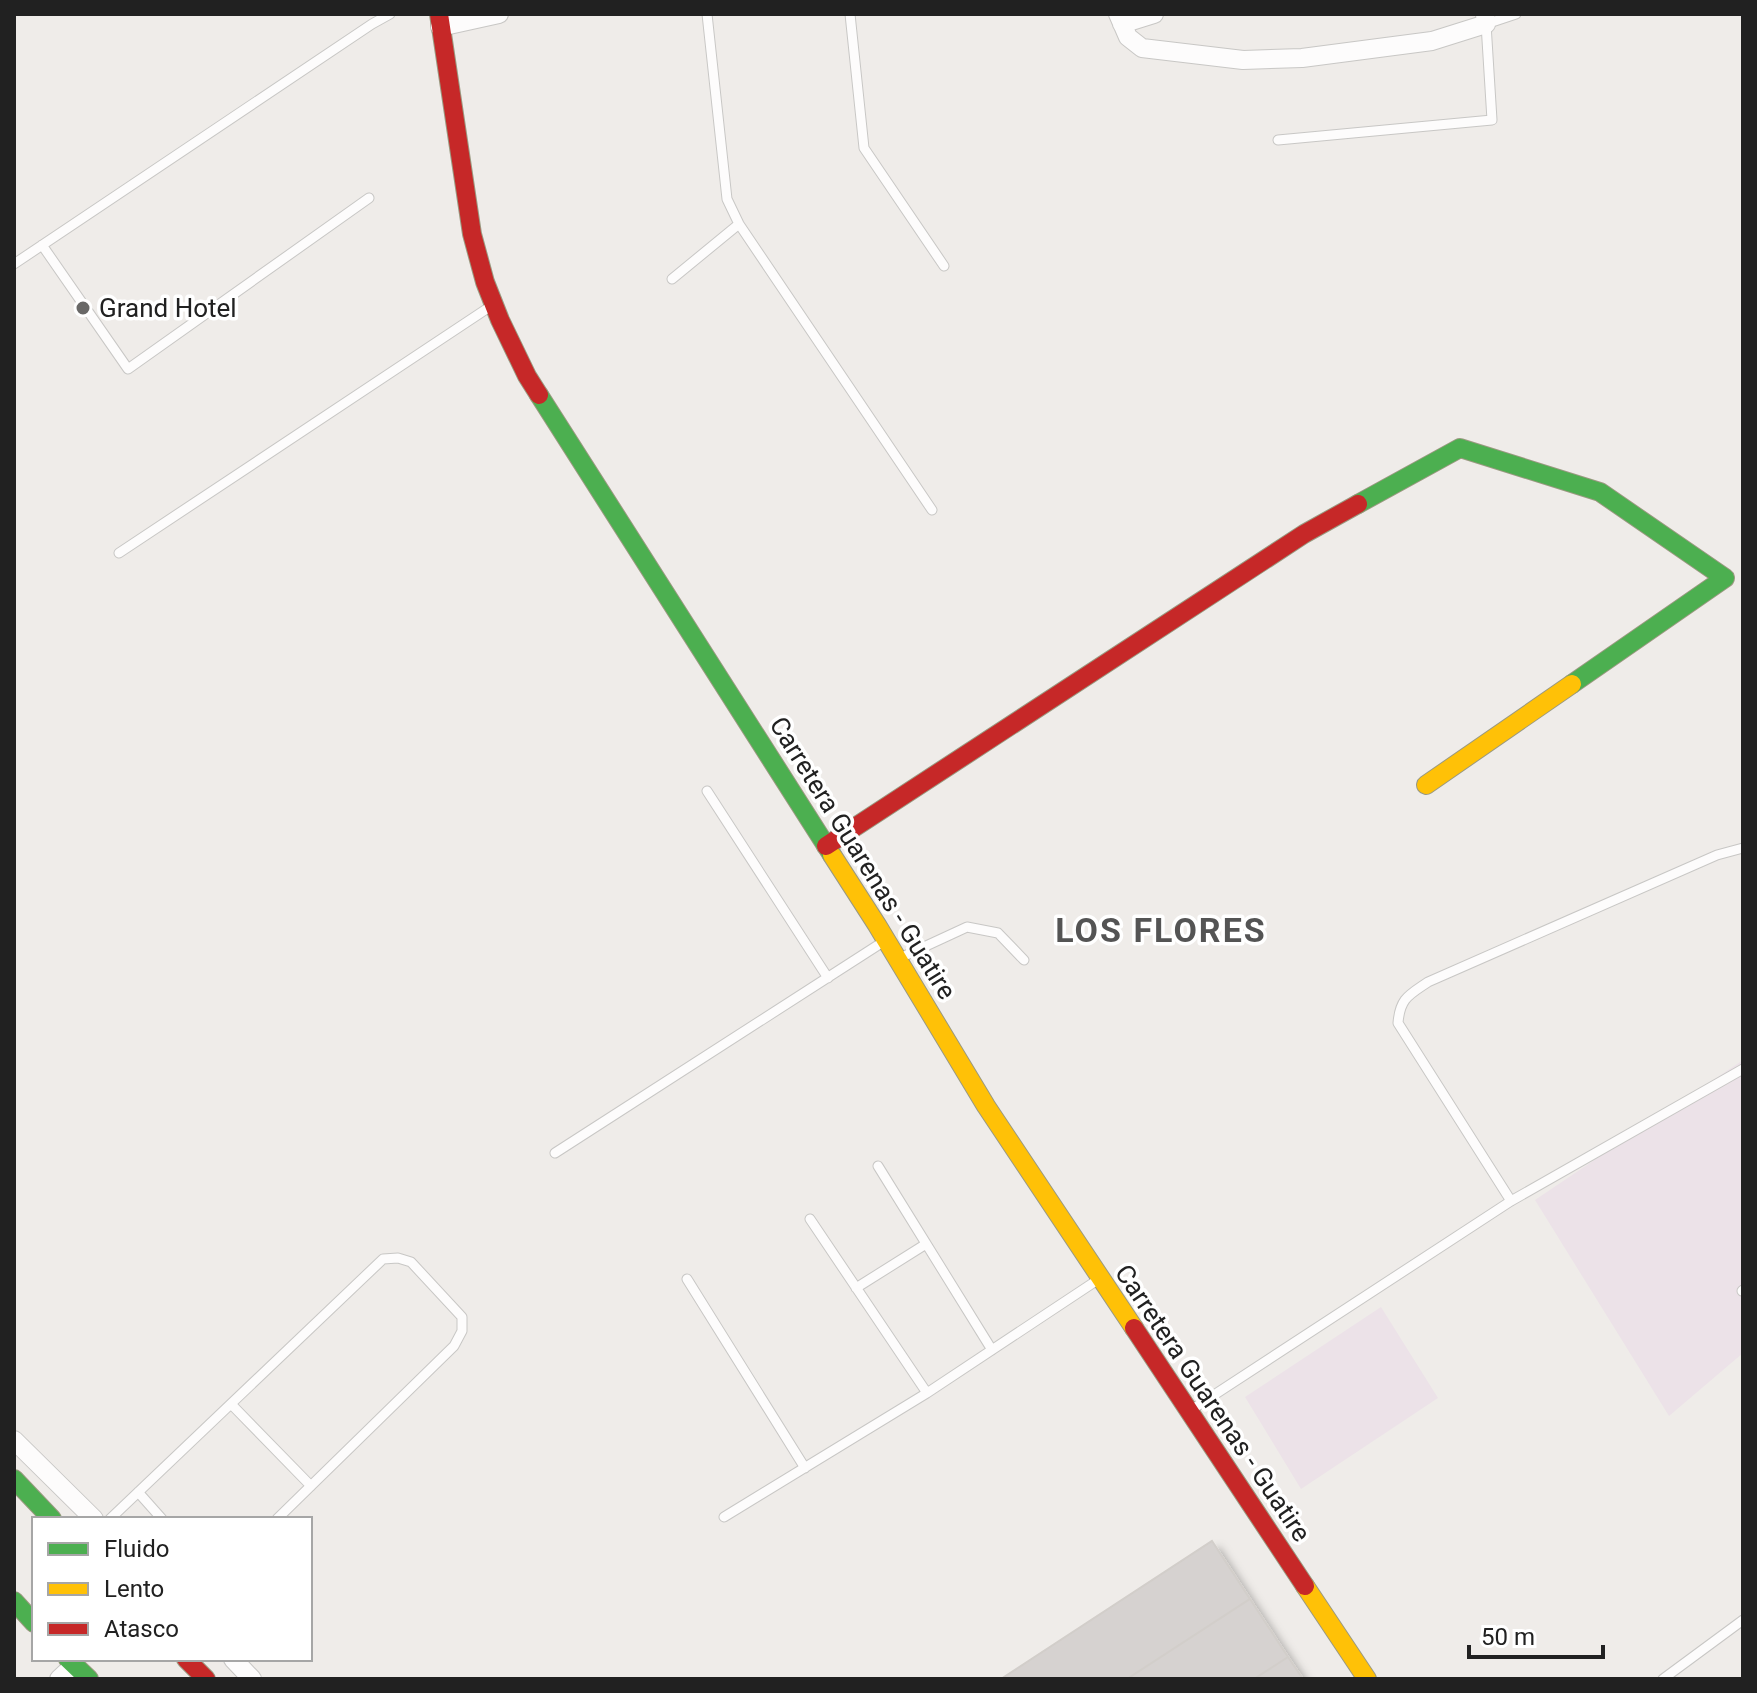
<svg xmlns="http://www.w3.org/2000/svg" width="1757" height="1693" viewBox="0 0 1757 1693" font-family="Roboto,sans-serif">
  <defs>
    <filter id="shadow"><feDropShadow dx="7" dy="7" stdDeviation="4" flood-color="#0004"/></filter>
  </defs>
  <rect width="100%" height="100%" fill="#efece9"/>
  <path fill="#ece2e8" d="M1743 1060V1353L1669 1416 1535 1200Z
    M1381 1307 1438 1398 1301 1489 1245 1397Z"/>
  <path fill="#d6d2d0" stroke="#d2ceca" stroke-width="2" filter="url(#shadow)" d="M1212 1541 1250 1599 1127 1679H1001Z
    M1250 1599 1288 1657 1254 1679H1127Z
    M1288 1657 1303 1679H1254Z"/>
  <g fill="none" stroke-linecap="round" stroke-linejoin="round">
    <g stroke="#c8c7c5" stroke-width="11">
      <path id="lane" d="M707 14 727 199 739 224 932 510
        M850 14 864 148 944 266
        M1278 140 1492 120 1486 24 1516 14
        M42 245 128 369 369 198
        M14 264 372 24 390 14
        M672 279 739 224
        M119 553 491 306
        M707 791 828 978
        M900 958 967 927 998 933 1024 960
        M555 1153 886 940
        M878 1166 992 1350
        M1511 1201 1398 1023C1400 998 1409 995 1428 982L1717 855 1743 848
        M810 1219 927 1393
        M687 1279 805 1468
        M856 1288 926 1244
        M1742 1291 1743 1290
        M231 1404 311 1486
        M1191 1410 1511 1201 1743 1069
        M138 1492 162 1519
        M724 1517 927 1393 1099 1279
        M110 1519 383 1259 398 1258 411 1262 462 1317V1331L454 1346 277 1519
        M1663 1679 1743 1620"/>
    </g>
    <g stroke="#c8c7c5" stroke-width="20">
      <path id="street" d="M1118 14 1128 37 1142 48 1243 60 1302 58 1432 41 1486 24 1485 14
        M1122 24 1154 14
        M440 27 499 14
        M14 1440 94 1519
        M233 1659 252 1679
        M59 1679 74 1665"/>
    </g>
    <g stroke="#9a9980" stroke-width="20">
      <path id="fast" d="M539 395 832 855
        M1358 504 1460 448 1600 492 1725 578 1572 684
        M14 1479 52 1519
        M14 1601 34 1623
        M68 1659 89 1679"/>
    </g>
    <g stroke="#9a9980" stroke-width="20">
      <path id="slow" d="M1426 785 1572 684
        M832 855 877 925 986 1106 1134 1328
        M1305 1586 1367 1679"/>
    </g>
    <g stroke="#9a9980" stroke-width="20">
      <path id="jam" d="M439 14 472 234 485 282 500 320 527 376 539 395
        M826 846 1304 534 1358 504
        M1134 1328 1305 1586
        M186 1659 206 1679"/>
    </g>
    <use href="#lane" stroke="#fdfcfc" stroke-width="9"/>
    <use href="#street" stroke="#fdfcfc" stroke-width="18"/>
    <use href="#fast" stroke="#4caf50" stroke-width="18"/>
    <use href="#slow" stroke="#ffc107" stroke-width="18"/>
    <use href="#jam" stroke="#c62828" stroke-width="18"/>
  </g>
  <circle fill="#696867" stroke="#fff" stroke-width="3" cx="83" cy="308" r="8"/>
  <g text-anchor="middle" dominant-baseline="central" stroke-width="7" stroke-linejoin="round" paint-order="stroke">
    <g font-size="26" fill="#212121" stroke="#fff" text-anchor="start">
      <text x="99" y="308">Grand Hotel</text>
    </g>
    <g font-size="26" fill="#212121" stroke="#fff">
      <text transform="translate(863 858) rotate(58)">Carretera Guarenas - Guatire</text>
      <text transform="translate(1213 1403) rotate(56)">Carretera Guarenas - Guatire</text>
    </g>
    <g font-size="34" font-weight="bold" letter-spacing="2" fill="#545454" stroke="#fff">
      <text x="1161" y="930">LOS FLORES</text>
    </g>
  </g>
  <rect width="1757" height="1693" fill="none" stroke="#212121" stroke-width="32"/>
  <rect x="32" y="1517" width="280" height="144" fill="#ffffff" stroke="#a6a6a6" stroke-width="2"/>
  <rect x="48" y="1543" width="40" height="12" fill="#4caf50" stroke="#a6a6a6" stroke-width="2"/>
  <text x="104" y="1557" font-size="24" fill="#212121">Fluido</text>
  <rect x="48" y="1583" width="40" height="12" fill="#ffc107" stroke="#a6a6a6" stroke-width="2"/>
  <text x="104" y="1597" font-size="24" fill="#212121">Lento</text>
  <rect x="48" y="1623" width="40" height="12" fill="#c62828" stroke="#a6a6a6" stroke-width="2"/>
  <text x="104" y="1637" font-size="24" fill="#212121">Atasco</text>
  <path d="M1469 1645v12h134v-12" fill="none" stroke="#212121" stroke-width="4"/>
  <text x="1481" y="1645" font-size="24" fill="#212121" stroke="#ffffff" stroke-width="6" paint-order="stroke">50 m</text>
</svg>
